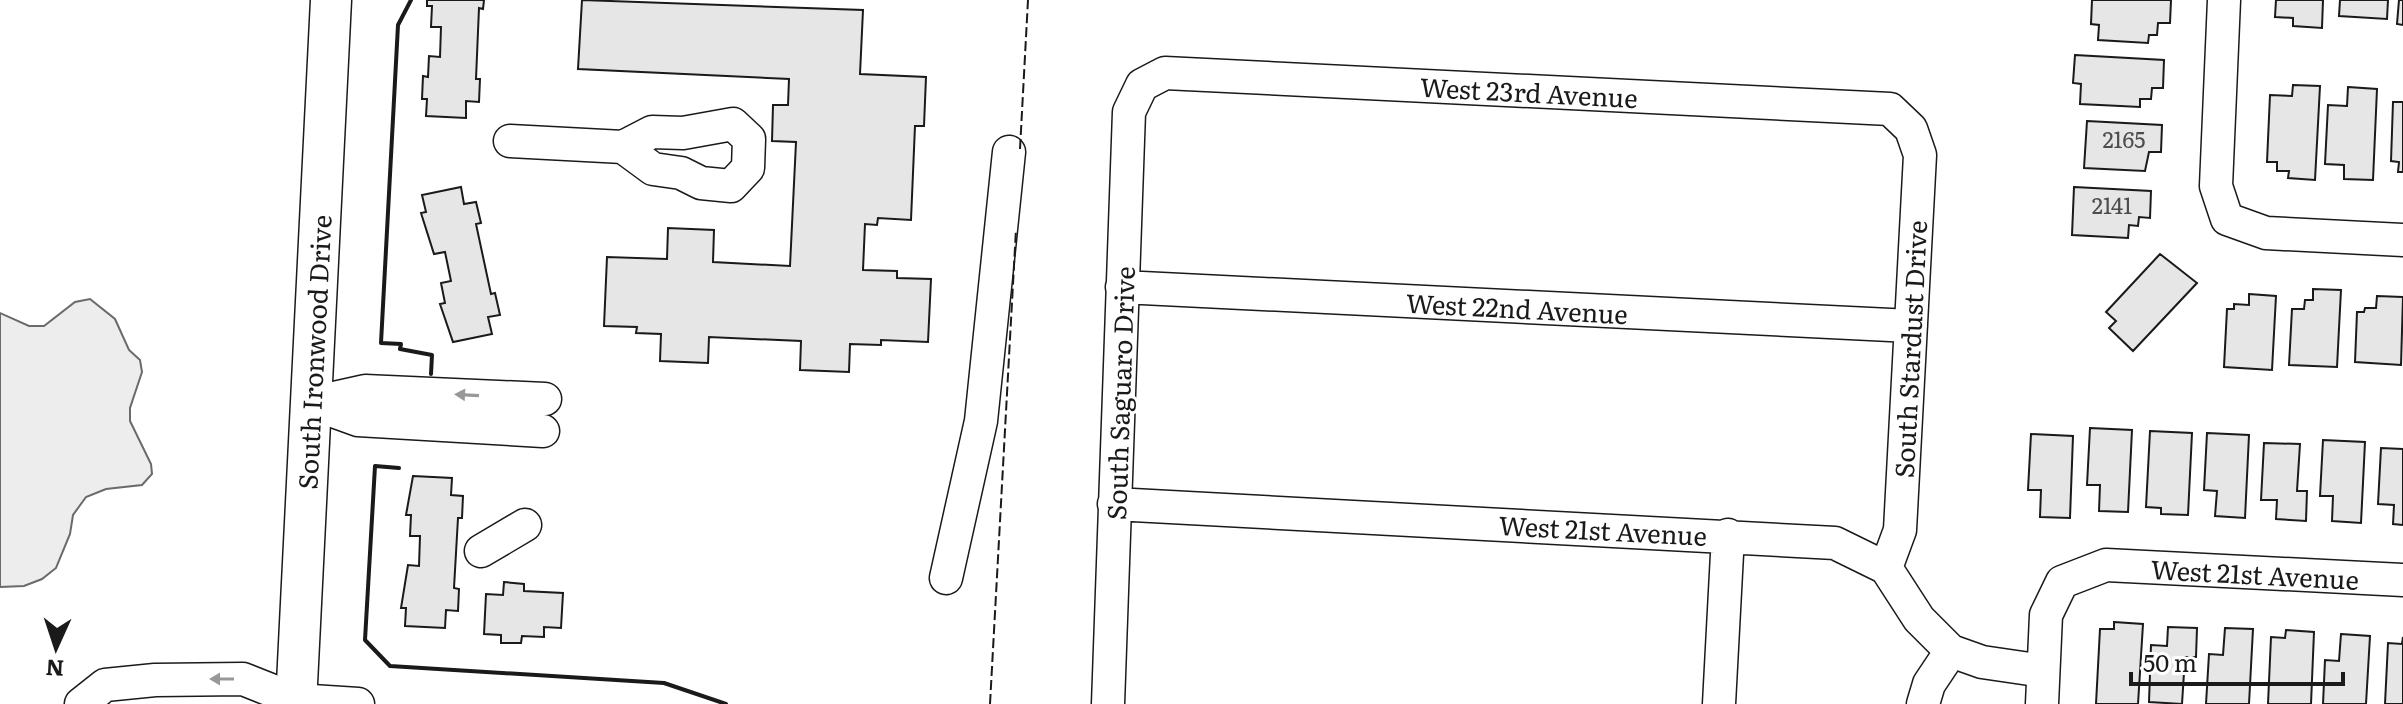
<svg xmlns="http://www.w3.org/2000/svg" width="2403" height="704" viewBox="0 0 2403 704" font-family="Literata,serif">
  <rect width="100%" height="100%" fill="#fff"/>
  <path fill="#ededed" stroke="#6a6a6a" stroke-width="2" d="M90 299 115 319 129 350 140 360 142 372 130 408V421L151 464 152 474 142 485 106 489 86 497 73 515 70 534 56 568 42 579 24 586 0 587V313L29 326H44L75 302Z"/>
  <path fill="#e6e6e6" stroke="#1a1a1a" stroke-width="2" d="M427 0H484L483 9 479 8 476 79H480L479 102 466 101V118L426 116 427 99H422L423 76 428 77 429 56 440 57 441 27H431L432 6H427Z
    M582 0 863 10 860 74 926 77 924 126H915L911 220 878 218 877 225 865 224 863 270 897 271V278L931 279 928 342 881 340V345L850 344 849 372 800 370 801 341 709 337 708 363 660 361 661 334 636 333 637 327 604 326 607 257 667 259 668 228 714 230 713 262 790 266 796 142 772 141 773 105H788L789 79 578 69Z
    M2092 0H2171L2170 23H2158L2157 35H2149L2148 43 2098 40 2099 25 2091 24Z
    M2276 0H2323L2322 28 2293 26V18L2275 17Z
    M2340 0H2388L2387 19 2339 16Z
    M2399 0H2403V25L2397 24Z
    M2075 55 2164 60 2163 88H2152L2151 99H2140V107L2080 104 2081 84 2073 83Z
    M2293 85 2320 86 2315 180 2288 178 2289 171H2277V162H2267L2270 95 2292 96Z
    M2348 87 2377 89 2373 180 2344 179V165L2325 164 2328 105 2347 106Z
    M2393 102H2403V172H2398L2399 162 2391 161Z
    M2087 121 2162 125 2161 152H2149L2145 171 2084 168Z
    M461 187 464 204 476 202 481 223 476 224 491 294 495 293 500 315 488 317 492 334 453 342 440 304 445 303 441 283 451 281 445 252 434 254 421 213 426 212 422 195Z
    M2074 187 2151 191 2150 218 2139 217 2138 226 2129 225 2128 238 2072 235Z
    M2160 254 2197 283 2133 351 2109 328 2116 321 2106 312Z
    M2313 289 2341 290 2337 367 2289 365 2292 309H2304L2305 300H2313Z
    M2249 294 2276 296 2272 370 2224 367 2227 309H2234V304L2249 305Z
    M2377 296 2403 297 2401 365 2355 362 2357 312H2364L2365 308H2376Z
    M2090 428 2132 430 2128 512 2099 511 2100 485H2087Z
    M2150 431 2192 433 2188 515 2161 514V508L2146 507Z
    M2207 433 2249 435 2245 518 2215 516 2217 491 2204 490Z
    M2031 434 2073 436 2070 518 2040 517 2041 490H2028Z
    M2323 440 2365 442 2361 523 2332 521 2333 496H2320Z
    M2264 443 2300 444 2297 491H2307L2306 521 2276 519 2277 500H2261Z
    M2381 448 2403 449V525L2393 524 2394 505 2378 504Z
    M413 476 452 478 451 495 463 496 462 518H458L454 588 459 589 458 611 446 610 445 628 405 626 406 608H401L408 565 419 566 420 536H410L411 515H406Z
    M504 582 524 584V591L563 593 561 628 544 627V637L522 636 521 643H501V635L484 634 486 594 503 595Z
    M2114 622 2143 624 2138 704H2096L2100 629H2114Z
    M2168 627 2197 628 2196 657H2185L2182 704 2149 702 2151 645 2167 646Z
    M2225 628 2253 629 2249 704H2206L2209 654 2223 655Z
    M2286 630 2314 632 2311 704H2268L2271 637 2285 638Z
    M2341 634 2370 636 2366 704H2323L2325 660 2339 661Z
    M2403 637V704H2385L2388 643 2402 644Z"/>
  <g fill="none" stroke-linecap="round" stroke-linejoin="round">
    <g stroke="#1a1a1a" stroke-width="35">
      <path id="minor" d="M2224 0 2216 186 2227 219 2266 233 2403 240
        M510 141 623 147 653 169 681 173 701 183 731 186 748 168 749 139 733 124 683 133 652 132 623 147
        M1122 287 1911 326
        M311 403 365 391 545 399
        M311 403 358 420 543 431
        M1114 504 1835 543 1886 568 1919 619 1951 651 1982 662 2043 671
        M481 551 525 525
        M946 578 981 421 1009 152
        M81 704 105 685 155 680 243 679 296 700 358 704
        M1108 704 1129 112 1142 85 1165 73 1890 109 1911 129 1920 155 1900 530 1886 568
        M1719 704 1728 535
        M1923 704 1929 684 1951 651
        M2042 704 2046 615 2062 582 2106 565 2403 580"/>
    </g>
    <g stroke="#1a1a1a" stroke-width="43">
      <path id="major" d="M296 704 331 0"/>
    </g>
    <use href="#minor" stroke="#fff" stroke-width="32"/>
    <use href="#major" stroke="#fff" stroke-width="40"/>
    <path stroke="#1a1a1a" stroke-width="2" stroke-dasharray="10 4" stroke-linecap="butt" d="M1020 149 1028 0
      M990 704 1016 229"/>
    <path stroke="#1a1a1a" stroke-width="4" d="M411 0 398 25 381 343 401 344 400 349 432 355 431 374
      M399 468 375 466 365 640 390 666 664 683 726 704"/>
  </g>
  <defs><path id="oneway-solid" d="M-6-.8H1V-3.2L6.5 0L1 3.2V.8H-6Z" transform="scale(2)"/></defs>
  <g fill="#989898">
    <use href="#oneway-solid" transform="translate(467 395) rotate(-177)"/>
    <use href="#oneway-solid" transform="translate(222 679) rotate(180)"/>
  </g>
  <g text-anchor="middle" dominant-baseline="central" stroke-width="6" stroke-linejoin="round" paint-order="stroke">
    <g font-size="22" fill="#4d4d4d">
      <text x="2124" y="138">2165</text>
      <text x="2112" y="204">2141</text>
    </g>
    <g font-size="26" fill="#1a1a1a" stroke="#fff">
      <text transform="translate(1529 91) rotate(3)">West 23rd Avenue</text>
      <text transform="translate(1517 307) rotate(3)">West 22nd Avenue</text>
      <text transform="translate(1909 349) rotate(-87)">South Stardust Drive</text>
      <text transform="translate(313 352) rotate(-87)">South Ironwood Drive</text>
      <text transform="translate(1119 393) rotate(-88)">South Saguaro Drive</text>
      <text transform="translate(1603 529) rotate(3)">West 21st Avenue</text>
      <text transform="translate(2255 573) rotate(3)">West 21st Avenue</text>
    </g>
  </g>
  <g transform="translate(56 648) rotate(183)" stroke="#ffffff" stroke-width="6" paint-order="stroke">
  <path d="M0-6L14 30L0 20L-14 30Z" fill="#1a1a1a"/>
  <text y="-12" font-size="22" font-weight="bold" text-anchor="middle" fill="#1a1a1a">N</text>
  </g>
  <path d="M2131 672v12h212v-12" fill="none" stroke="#1a1a1a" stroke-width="4"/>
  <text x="2143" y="672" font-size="24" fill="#1a1a1a" stroke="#ffffff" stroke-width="6" paint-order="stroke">50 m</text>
</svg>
